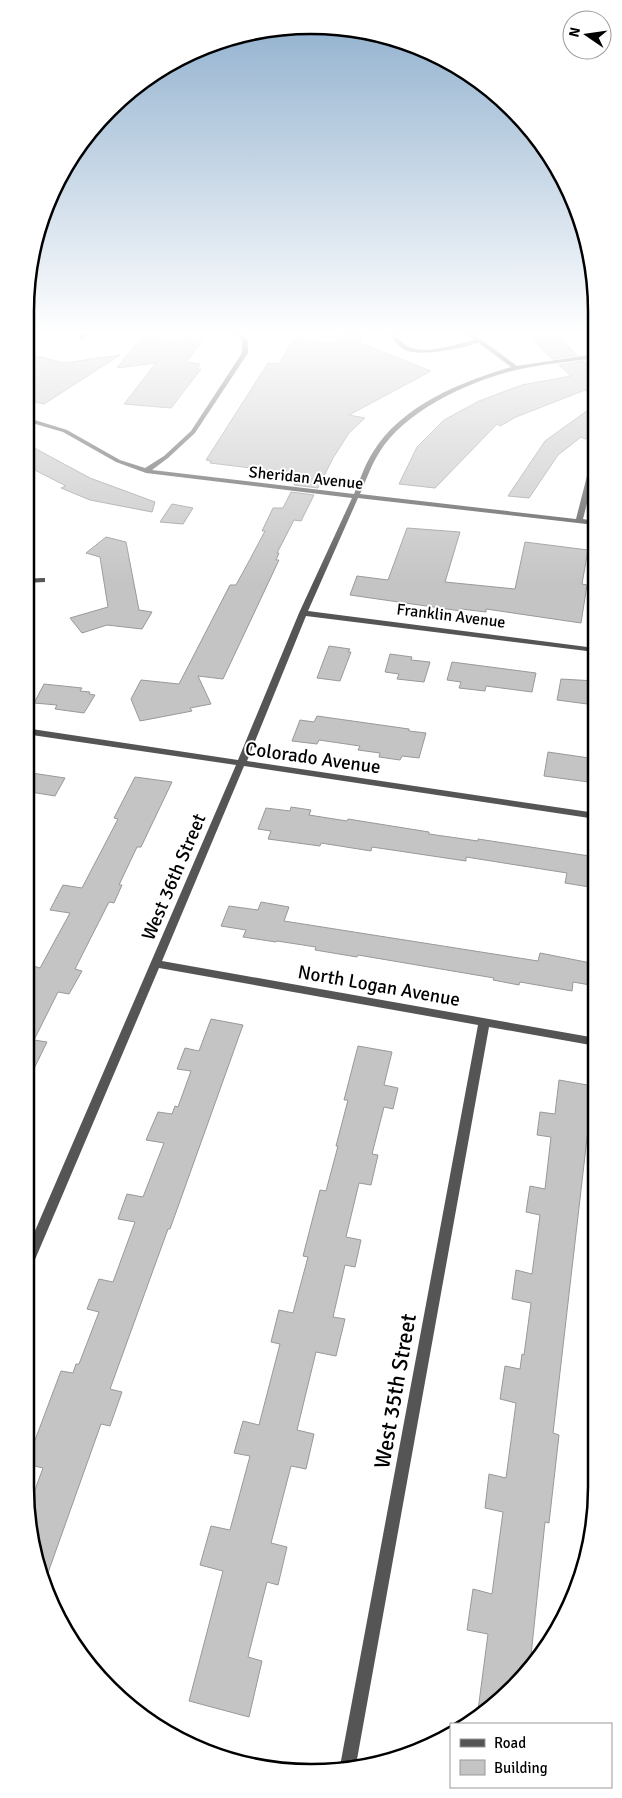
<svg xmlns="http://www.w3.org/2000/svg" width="622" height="1798" viewBox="0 0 622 1798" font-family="Signika,sans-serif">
  <rect width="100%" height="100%" fill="#fff"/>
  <path fill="#c4c4c4" stroke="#999" d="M338 333H362L360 343 431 371 349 415 365 418 349 433 333 458 318 488 294 485 300 474 210 463 211 461 206 460 268 363 279 364 294 339 336 343Z
    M559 337 577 355 552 359 533 340Z
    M141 338 177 342 180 339 202 341 186 362 200 364 197 369H201L171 408 124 404 156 363 117 368Z
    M25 355 34 358 37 356 64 363 120 355 44 404 25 400Z
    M584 361 595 372V400L585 390 516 417 500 426 497 424 435 488 399 484 417 447 444 420 479 401 522 385 571 376 559 365Z
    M595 405V436L585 439 581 437 558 455 529 498 508 496 545 441Z
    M25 443 90 478 155 502 152 512 90 500 61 488 66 486 25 465Z
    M291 492 314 495 301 521 294 520 277 553H279L276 560H279L223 679 198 676 211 704 190 708 192 711 140 721 131 699 141 680 179 684 230 585H236L248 563 265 531H262L273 508H283Z
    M172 504 193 508 183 524 160 522Z
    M407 528 460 532 445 582 515 589 525 542 588 550 582 584 587 585 581 623 486 609V612L461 609V611L350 595 357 576 388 580Z
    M106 537 126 542 139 610 152 612 142 629 107 625 82 633 70 618 108 607 100 557 86 553Z
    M329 646 350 649 348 652H351L340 681 317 678Z
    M390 654 412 657 411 660 430 662 424 682 397 679 399 674 385 672Z
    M452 662 536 673 532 692 486 686 485 691 459 688 461 682 447 680Z
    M561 679 595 681V705L557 700Z
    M44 684 82 688 80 691 90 692 89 694 95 695 84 713 55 709 57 705 34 703Z
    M317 716 409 729V731L426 733 419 758 402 756 400 760 379 757 380 753 358 750 360 746 319 740 317 744 292 741 300 720 314 722Z
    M548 752 596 759V783L544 776Z
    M25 772 65 778 55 796 25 791Z
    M135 777 172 782 141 847H137L119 885H122L114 903 109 902 75 969 82 971 69 994 58 992 34 1040 47 1042 25 1087V980L33 966 40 968 70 913 50 910 63 885 82 888 118 819 114 818Z
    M291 807 311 810 309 815 347 821 348 819 429 832V834L478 841V839L596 857V888L565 883 567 873 466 857V861L372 847 371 851 321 843 320 846 268 839 271 831 258 829 266 808 290 811Z
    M261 902 289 907 284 921 538 961 540 953 596 964V986L573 982 572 991 520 982 519 985 493 980 494 978 358 955 357 957 315 950 316 947 277 941 276 942 243 937 246 930 221 926 229 906 258 910Z
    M211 1019 243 1025 170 1229H168L110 1389 122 1392 110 1426 101 1424 44 1584 29 1506 43 1468 26 1464 61 1371 73 1373 76 1364H79L99 1312 87 1309 99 1279 113 1282 135 1222 118 1219 127 1194 143 1197 164 1143 146 1140 158 1112 172 1114 175 1106 178 1107 191 1071 177 1069 185 1048 199 1051Z
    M358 1046 392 1052 384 1085 398 1088 393 1109 384 1107 372 1154 378 1155 371 1185 359 1183 346 1237 361 1240 355 1267 345 1265 333 1317 345 1319 336 1356 316 1352 297 1430 314 1434 306 1469 291 1466 271 1543 287 1547 278 1585 267 1582 248 1657 262 1661 249 1717 189 1701 223 1571 200 1565 211 1526 230 1530 250 1456 234 1453 243 1421 259 1425 280 1344 271 1342 279 1310 293 1313 308 1257 303 1256 320 1190 326 1191 338 1146H336L348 1100H344Z
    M559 1080 593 1086 553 1433 559 1435 549 1523 545 1522 530 1665 477 1718 488 1634 467 1630 473 1589 492 1594 503 1512 485 1508 489 1474 506 1478 516 1403 500 1399 505 1366 520 1369 522 1354 524 1355 531 1303 512 1299 516 1270 532 1274 540 1215 526 1212 530 1186 545 1189 551 1137 537 1135 540 1112 555 1114Z"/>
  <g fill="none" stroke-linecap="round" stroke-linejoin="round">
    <path fill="#555" fill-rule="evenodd" d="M81 333H87L84 339 79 338Z
      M388 333H394C399 338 404 346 412 348 429 354 461 343 479 339L482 341C469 348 419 357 405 350 398 346 393 339 388 333Z
      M464 333H479C476 336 467 336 464 333Z"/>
    <path fill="#555" fill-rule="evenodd" d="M234 333H240L248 341V353L195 433 168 458 152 470 354 494C360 480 365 464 373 452 402 405 461 382 511 367L468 335V333H472L517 366 595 354V358C569 362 541 364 516 370 469 381 404 411 379 453 371 465 366 481 360 494L576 519 588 472 593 465 595 464V471L583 519 595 521V525L358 498 308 611 595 648V652L306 616 247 761 596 813V819L244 766 162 961 596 1038V1046L489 1027 356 1765 340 1766 478 1025 159 968 31 1269 30 1273 25 1275V1254L236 765 25 734V728L238 760 299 613 352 498 146 473 116 462 63 432 25 421V417L67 430 120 460 145 468 164 456 191 431 242 353V341Z
      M42 578H45V582L25 583V579Z"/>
  </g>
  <linearGradient id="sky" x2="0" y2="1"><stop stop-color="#8cadcc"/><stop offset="0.57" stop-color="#fff"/><stop offset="1" stop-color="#fff" stop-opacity="0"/></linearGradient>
  <rect width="622" height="584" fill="url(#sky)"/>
  <g text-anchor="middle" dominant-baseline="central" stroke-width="4" stroke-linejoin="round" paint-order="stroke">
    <g font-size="16" fill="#000" stroke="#fff">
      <text transform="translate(306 478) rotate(6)">Sheridan Avenue</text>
      <text transform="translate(451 616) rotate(7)">Franklin Avenue</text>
    </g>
    <g font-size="19" fill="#000" stroke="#fff">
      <text transform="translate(313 758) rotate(8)">Colorado Avenue</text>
      <text transform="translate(174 877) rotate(-67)">West 36th Street</text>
      <text transform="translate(379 986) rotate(10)">North Logan Avenue</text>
    </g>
    <g font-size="22" fill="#000" stroke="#fff">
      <text transform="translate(395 1391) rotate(-80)">West 35th Street</text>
    </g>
  </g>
  <path d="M0 0H622V1798H0ZM311 34H311A277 277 0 0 1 588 311V1487A277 277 0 0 1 311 1764H311A277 277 0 0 1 34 1487V311A277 277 0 0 1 311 34Z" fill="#fff" fill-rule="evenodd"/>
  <path fill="none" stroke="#000" stroke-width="2.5" d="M311 34H311A277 277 0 0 1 588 311V1487A277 277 0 0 1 311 1764H311A277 277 0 0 1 34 1487V311A277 277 0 0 1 311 34Z"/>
  <rect x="450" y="1723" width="162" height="65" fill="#ffffff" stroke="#999999"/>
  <rect x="460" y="1739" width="25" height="8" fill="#555555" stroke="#999999"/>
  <text x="494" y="1748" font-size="15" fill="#000000">Road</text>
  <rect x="460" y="1760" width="25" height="15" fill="#c4c4c4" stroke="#999999"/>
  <text x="494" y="1773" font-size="15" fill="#000000">Building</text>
  <g transform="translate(587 35) rotate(283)"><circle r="24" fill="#ffffff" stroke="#999999"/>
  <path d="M0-4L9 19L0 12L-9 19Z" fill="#000000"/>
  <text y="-8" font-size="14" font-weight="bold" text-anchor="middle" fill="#000000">N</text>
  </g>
</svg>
